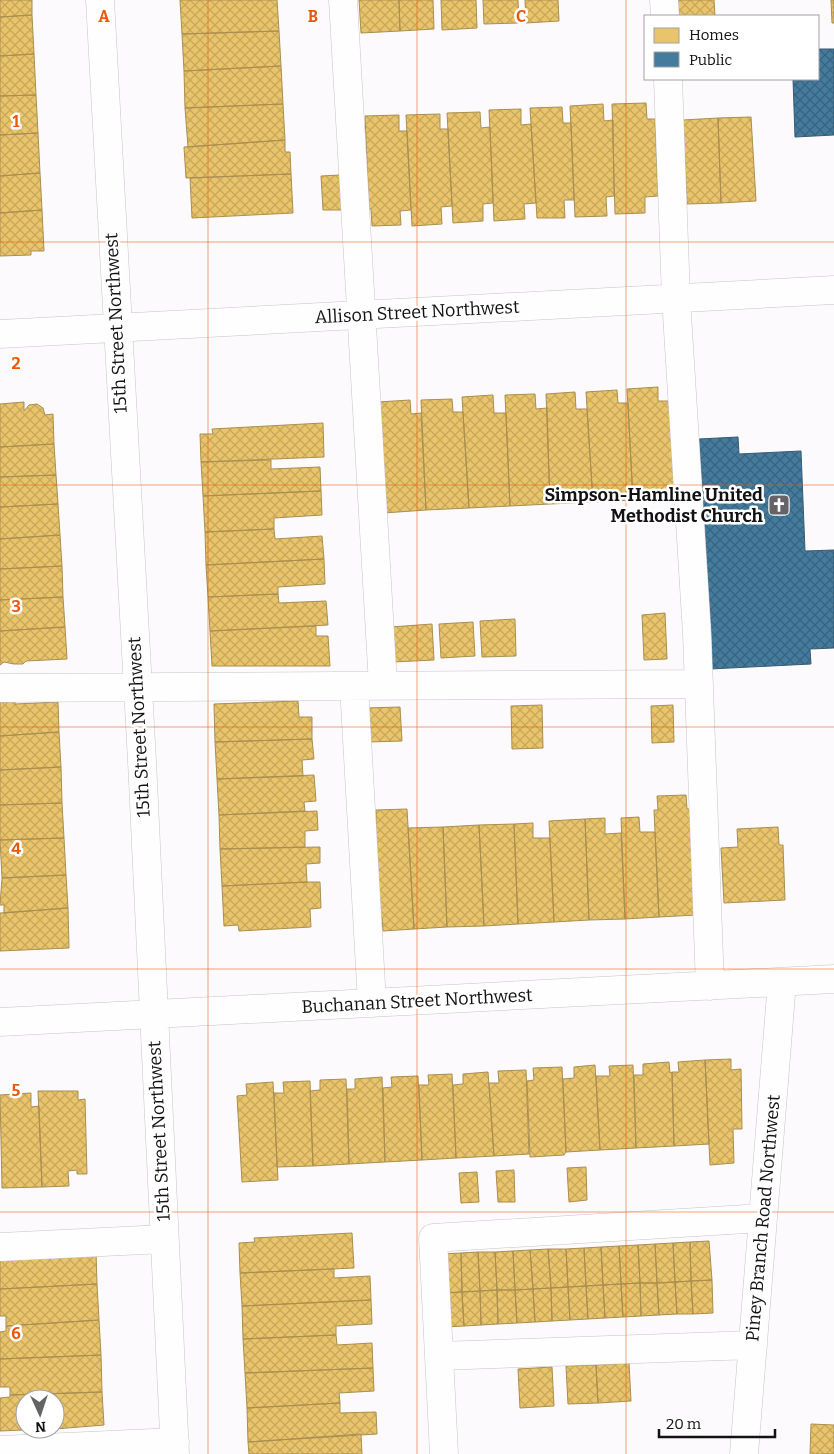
<svg xmlns="http://www.w3.org/2000/svg" width="834" height="1454" viewBox="0 0 834 1454" font-family="Bitter,serif">
  <defs>
    <pattern id="homes-cross-hatch" width="8" height="8" patternUnits="userSpaceOnUse" patternTransform="scale(1.25)"><rect width="8" height="8" fill="#e9c46a"/><path d="M0 0l8 8M0 8l8-8" fill="none" stroke="#c7a75b"/></pattern>
    <pattern id="public-cross-hatch" width="8" height="8" patternUnits="userSpaceOnUse" patternTransform="scale(1.25)"><rect width="8" height="8" fill="#457b9d"/><path d="M0 0l8 8M0 8l8-8" fill="none" stroke="#38637f"/></pattern>
  </defs>
  <rect width="100%" height="100%" fill="#fdfafe"/>
  <path fill="url(#homes-cross-hatch)" stroke="#a98e50" d="M0 0H32V15L0 17Z
    M180 0H277L279 31 182 34Z
    M359 0H399L400 31 361 33Z
    M399 0H433L434 29 400 31Z
    M441 0H476L477 28 442 30Z
    M483 0H518L519 23 484 24Z
    M525 0H558L559 21 526 23Z
    M678 0H714L715 16H679Z
    M831 0H834V23H832Z
    M32 15 34 54 0 56V17Z
    M279 31 281 66 184 71 182 34Z
    M34 54 36 95 0 96V56Z
    M281 66 283 104 185 108 184 71Z
    M36 95 38 133 0 135V96Z
    M646 103 647 119H655L658 196 645 197V213L615 214 612 104Z
    M283 104 285 140 188 147 185 108Z
    M603 104 604 121 613 120 614 196 606 197 607 216 575 217 570 106Z
    M562 107 563 123H571L574 200H564L565 218H537L530 108Z
    M521 109V125L531 124 536 203 524 204 525 219 494 221 489 110Z
    M480 112 481 128 490 127 493 203 483 204V221L453 223 447 113Z
    M440 114V129H448L452 206 441 207 442 224 412 226 406 115Z
    M399 115V131H407L411 210 400 211 401 225 372 226 371 209H369L365 116Z
    M751 117 756 201 721 203 718 118Z
    M718 118 721 203 687 204 683 120Z
    M38 133 40 173 0 176V135Z
    M285 140V152H290L291 174 186 178 184 147Z
    M40 173 42 210 0 213V176Z
    M291 174 293 213 192 218 190 178Z
    M340 175 342 210H323L321 176Z
    M42 210 44 251H31V255L0 256V213Z
    M658 387V401H669L675 497 633 500 627 389Z
    M617 390 618 403H628L633 500 593 502 586 392Z
    M575 392 576 409H587L593 502 550 504 546 394Z
    M535 394 536 409 547 408 550 504 510 506 505 395Z
    M493 395 494 413H506L510 506 469 508 462 397Z
    M452 399 453 412H463L469 508 426 510 421 400Z
    M410 400 411 414 421 413 426 510 384 513 378 402Z
    M24 402V411L29 405 37 404 43 408 45 415 53 414 54 444 0 447V404Z
    M323 423 324 457 201 462 200 434H213L212 429Z
    M54 444 56 475 0 477V447Z
    M271 460V469L320 467 321 491 203 496 201 462Z
    M56 475 58 504 0 507V477Z
    M321 491 322 515 274 518V529L205 532 203 496Z
    M58 504 60 535 0 539V507Z
    M274 529 275 539 322 536 324 559 206 565 205 532Z
    M60 535 62 566 0 569V539Z
    M324 559 325 584 278 587V594L208 597 206 565Z
    M62 566 63 597 0 600V569Z
    M278 594 279 603 326 601 328 625 210 631 208 597Z
    M63 597 65 627 0 631V600Z
    M665 613 667 659 644 660 642 615Z
    M515 619 516 656 482 657 480 621Z
    M473 622 475 656 441 658 439 624Z
    M432 624 434 660 393 662 391 627Z
    M316 626V636H328L330 666H212L210 631Z
    M65 627 67 659 26 661 23 664H14L4 662 0 665V631Z
    M15 701V704L58 702 59 732 0 736V702Z
    M298 701 299 717H312V739L215 742 214 704Z
    M542 705 543 748 512 749 511 706Z
    M673 705 674 742 652 743 651 706Z
    M400 707 402 741 368 742 366 708Z
    M59 732 61 767 0 770V736Z
    M312 739 314 759 302 760 303 776 217 779 215 742Z
    M61 767 62 803 0 805V770Z
    M314 775 316 801 304 802 305 811 219 815 217 779Z
    M686 795 687 809H691L696 915 659 917 654 810H658L657 796Z
    M62 803 64 838 0 840V805Z
    M407 809 414 929 383 931 382 918 377 919 373 825 376 824V810Z
    M317 811 318 830 305 831V847L220 849 219 815Z
    M639 817 640 832H655L659 917 625 919 621 818Z
    M605 818V834L621 833 625 919 589 920 585 819Z
    M585 819 589 920 554 922 549 821Z
    M533 823V838H550L554 922 518 924 514 824Z
    M514 824 518 924 484 926 479 825Z
    M479 825 484 926 447 927 443 827Z
    M443 827 447 927 414 929 408 828Z
    M778 827 779 845H783L785 900 724 903 721 848 738 847 737 829Z
    M64 838 66 875 2 878 0 840Z
    M320 847V863L306 864 307 882 222 886 220 849Z
    M66 875 68 908 4 913V905H0L2 878Z
    M307 882H320L321 908 310 909 311 927 239 931 238 925 224 926 222 886Z
    M68 908 69 948 0 951V913Z
    M731 1059V1070L741 1069 742 1129H733L734 1163 710 1165 705 1060Z
    M705 1060 709 1144 674 1146 672 1072H679L678 1062Z
    M669 1062 670 1073 672 1072 674 1146 636 1148 634 1075H643V1064Z
    M595 1065 600 1150 566 1152 563 1079 574 1078V1067Z
    M633 1065 636 1148 600 1150 596 1076H610L609 1066Z
    M562 1067 566 1152 564 1155 530 1157 527 1081 534 1080 533 1068Z
    M526 1070 529 1154 494 1156 489 1083H499L498 1071Z
    M488 1072 494 1156 456 1158 453 1085 463 1084V1074Z
    M452 1074 456 1158 422 1160 419 1085H429L428 1075Z
    M418 1076 422 1160 385 1162 383 1088 392 1087 391 1077Z
    M382 1077 385 1162 349 1164 347 1089H355V1079Z
    M346 1079 349 1164 313 1166 310 1091 320 1090V1080Z
    M310 1081 313 1166 277 1167 274 1093H284L283 1082Z
    M273 1082 278 1180 242 1182 237 1096 247 1095 246 1084Z
    M38 1091H78V1100L85 1099 87 1174H77V1170L68 1171 69 1186 42 1187Z
    M31 1093V1107L39 1106 42 1187 2 1188 0 1095Z
    M586 1167 587 1200 569 1202 567 1168Z
    M514 1170 515 1202H498L496 1171Z
    M477 1172 479 1202 461 1203 459 1173Z
    M352 1233 354 1268 240 1273 239 1243 255 1242 254 1238Z
    M709 1241 712 1280 691 1281 690 1242Z
    M690 1242 691 1281 675 1282 673 1243Z
    M673 1243 675 1282 657 1283 655 1244Z
    M655 1244 657 1283H640L638 1245Z
    M638 1245 640 1283 621 1284 619 1246Z
    M619 1246 621 1284 603 1285 601 1247Z
    M601 1247 603 1285 586 1286 584 1248Z
    M584 1248 586 1286 568 1287 566 1249Z
    M548 1249 551 1288 533 1289 530 1250Z
    M548 1249H566L568 1287 551 1288Z
    M530 1250 533 1289 515 1290 513 1251Z
    M96 1251 97 1284 0 1289V1252Z
    M513 1251 515 1290H497L495 1252Z
    M478 1252H495L497 1290 480 1291Z
    M478 1252 480 1291 462 1292 461 1253Z
    M461 1253 462 1292 444 1293 442 1254Z
    M334 1269V1278L370 1276 371 1300 242 1306 240 1273Z
    M712 1280 713 1313 693 1314 691 1281Z
    M691 1281 693 1314H677L675 1282Z
    M675 1282 677 1314 659 1315 657 1283Z
    M640 1283H657L659 1315 641 1316Z
    M640 1283 641 1316 623 1317 621 1284Z
    M97 1284 99 1320 6 1326V1316H0V1289Z
    M621 1284 623 1317 605 1318 603 1285Z
    M603 1285 605 1318 588 1319 586 1286Z
    M586 1286 588 1319 570 1320 568 1287Z
    M568 1287 570 1320 552 1321 551 1288Z
    M551 1288 552 1321 535 1322 533 1289Z
    M533 1289 535 1322 517 1323 515 1290Z
    M497 1290 498 1324 481 1325 480 1291Z
    M497 1290H515L517 1323 498 1324Z
    M480 1291 481 1325 464 1326 462 1292Z
    M462 1292 464 1326 446 1327 444 1293Z
    M371 1300 372 1324 336 1326V1335L243 1339 242 1306Z
    M99 1320 101 1355 0 1359V1332L6 1331V1326Z
    M336 1335 337 1345 372 1343 373 1368 245 1373 243 1339Z
    M101 1355 102 1392 10 1395V1387H0V1359Z
    M629 1363 631 1401 598 1403 596 1365Z
    M596 1365 598 1403 568 1404 566 1366Z
    M552 1367 554 1406 520 1408 518 1369Z
    M373 1368 374 1391 339 1393 340 1403 247 1408 245 1373Z
    M102 1392 104 1425 55 1429V1399H25V1429H46L0 1431V1398L10 1397V1395Z
    M340 1403V1413L376 1412 377 1434 248 1442 247 1408Z
    M811 1424 834 1425V1454H810Z
    M361 1434 362 1454H249L248 1442Z"/>
  <path fill="url(#public-cross-hatch)" stroke="#365b74" d="M818 49H834V135L795 137 793 79H818Z
    M738 437 739 454 801 451 805 551 834 550V648L810 649 811 664 710 669 699 439Z"/>
  <g fill="none" stroke-linecap="round" stroke-linejoin="round">
    <g stroke="#c6c4c6" stroke-width="29">
      <path id="minor" d="M100 0 142 761 175 1454
        M343 0 383 685
        M664 0 665 16
        M668 79 676 298 697 634 710 986
        M0 334 834 290
        M354 686 372 1003
        M0 688 699 684
        M0 1022 834 979
        M0 1247 164 1239
        M439 1356 753 1345
        M0 1450 175 1442
        M444 1454 433 1238 763 1218
        M744 1454 782 982"/>
    </g>
    <use href="#minor" stroke="#fffeff" stroke-width="28"/>
  </g>
  <path fill="none" stroke="#e8590c" stroke-width="1" stroke-opacity="0.55" d="M208 0V1454M417 0V1454M626 0V1454M0 242H834M0 485H834M0 727H834M0 969H834M0 1212H834"/>
  <defs>
    <g id="church-square" transform="scale(1.125)"><rect x="-9" y="-9" width="18" height="18" rx="4" fill="#656365" stroke="#fff"/><path d="M-1.2-6h2.4v3.5h3.3v2.4h-3.3V6h-2.4V-.1h-3.3v-2.4h3.3Z" fill="#fff"/></g>
  </defs>
  <g fill-rule="evenodd">
    <use href="#church-square" x="779" y="505"/>
  </g>
  <g text-anchor="middle" dominant-baseline="central" stroke-width="5" stroke-linejoin="round" paint-order="stroke">
    <g font-size="18" fill="#131113" stroke="#fff">
      <text transform="translate(417 312) rotate(-3)">Allison Street Northwest</text>
      <text transform="translate(116 323) rotate(-93)">15th Street Northwest</text>
      <text transform="translate(139 727) rotate(-93)">15th Street Northwest</text>
      <text transform="translate(417 1001) rotate(-3)">Buchanan Street Northwest</text>
      <text transform="translate(159 1131) rotate(-93)">15th Street Northwest</text>
      <text transform="translate(763 1218) rotate(-85)">Piney Branch Road Northwest</text>
    </g>
    <g font-size="18" font-weight="bold" fill="#131113" stroke="#fff" text-anchor="end">
      <text x="763" y="495">Simpson-Hamline United<tspan x="763" dy="21">Methodist Church</tspan></text>
    </g>
  </g>
  <g font-size="16" text-anchor="middle" font-weight="bold" fill="#e8590c" stroke="#fff" stroke-width="5" stroke-linejoin="round" paint-order="stroke">
    <text x="104" y="22">A</text>
    <text x="313" y="22">B</text>
    <text x="521" y="22">C</text>
    <text x="16" y="127">1</text>
    <text x="16" y="369">2</text>
    <text x="16" y="612">3</text>
    <text x="16" y="854">4</text>
    <text x="16" y="1096">5</text>
    <text x="16" y="1339">6</text>
  </g>
  <rect x="644" y="15" width="175" height="65" fill="#ffffff" stroke="#a1a0a1"/>
  <rect x="654" y="28" width="25" height="15" fill="#e9c46a" stroke="#a1a0a1"/>
  <text x="689" y="40" font-size="15" fill="#131113">Homes</text>
  <rect x="654" y="52" width="25" height="15" fill="#457b9d" stroke="#a1a0a1"/>
  <text x="689" y="65" font-size="15" fill="#131113">Public</text>
  <g transform="translate(40 1414) rotate(177)"><circle r="24" fill="#ffffff" stroke="#a1a0a1"/>
  <path d="M0-4L9 19L0 12L-9 19Z" fill="#656365"/>
  <text y="-8" font-size="14" font-weight="bold" text-anchor="middle" fill="#131113">N</text>
  </g>
  <path d="M659 1429v8h116v-8" fill="none" stroke="#131113" stroke-width="2.5"/>
  <text x="666" y="1429" font-size="15" fill="#131113" stroke="#ffffff" stroke-width="4" paint-order="stroke">20 m</text>
</svg>
